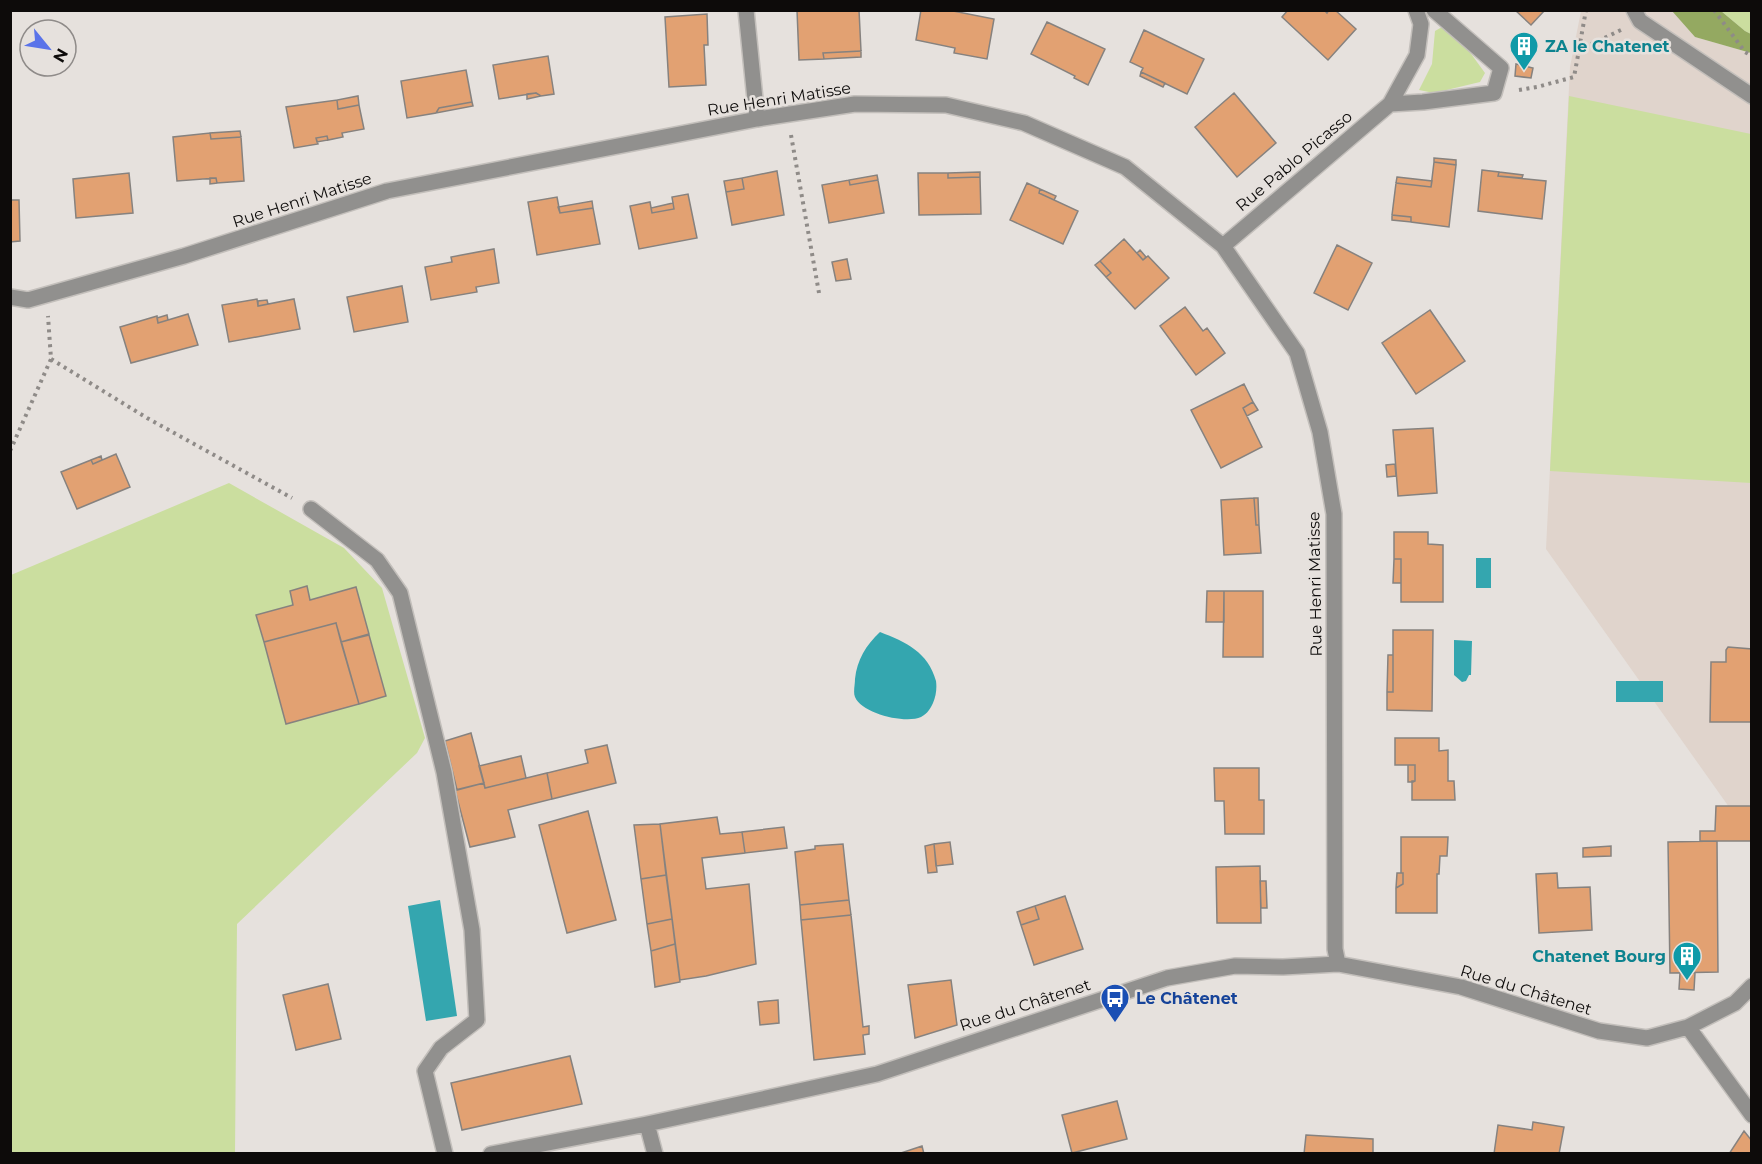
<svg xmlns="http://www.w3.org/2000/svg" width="1762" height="1164" viewBox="0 0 1762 1164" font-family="Montserrat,sans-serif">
  <rect width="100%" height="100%" fill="#e6e1dd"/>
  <path fill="#e0d4cc" d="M1581 11H1672L1695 37 1751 53V838L1546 549 1570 67Z"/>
  <path fill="#cbde9f" d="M1721 11H1751V34L1745 31Z
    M1442 27 1469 51 1485 73 1480 82 1434 93 1419 90 1432 64 1435 31Z
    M1569 96 1751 134V483L1550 471Z
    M229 483 344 548 382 588 425 738 417 753 237 924 235 1153 11 1154V575Z"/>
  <path fill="#94a961" d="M1672 11H1721L1745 31 1751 34V53L1695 37Z"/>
  <path fill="#34a6af" d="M1476 558H1491V588H1476Z
    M880 632C906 642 928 652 936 681 937 688 936 696 933 703 930 709 928 713 921 717 906 724 862 714 855 697 853 692 855 685 855 679 857 660 866 645 880 632Z
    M1454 640 1472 641 1471 675H1469L1466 681 1462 682 1454 675Z
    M1616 681H1663V702H1616Z
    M440 900 457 1016 426 1021 408 906Z"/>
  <path fill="#e2a172" stroke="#86827f" stroke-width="1.5" d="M797 10H859L861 51 823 53 824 59 799 60Z
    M921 10H948L994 19 987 59 954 53 955 48 916 40Z
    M1288 10H1324L1327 13 1329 10H1335L1356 29 1328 60 1282 17Z
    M1515 10H1545L1531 25Z
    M707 14 708 45H704L706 85 669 87 665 17Z
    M1047 22 1105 49 1088 85 1074 78 1075 76 1031 54Z
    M1144 30 1204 59 1187 94 1141 72 1143 68 1130 62Z
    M861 51V57L824 59 823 53Z
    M548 56 554 94 541 96 536 93 499 99 493 65Z
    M1516 64 1533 68 1531 78 1515 76Z
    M466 70 472 102 439 108 436 113 407 118 401 81Z
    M1141 72 1165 83 1163 87 1140 76Z
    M536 93 541 96 527 99V94Z
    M1234 93 1276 143 1237 177 1195 127Z
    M358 96 359 105 338 109 337 100Z
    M337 100 338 109 359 105 364 129 342 133 343 137 328 140 327 136 316 138 318 144 294 148 286 107Z
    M472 102 473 106 436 113 439 108Z
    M240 131 241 137 211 139 210 133Z
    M210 133 211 139 241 137 244 181 217 183 216 178 177 181 173 137Z
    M327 136 328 140 317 142 316 138Z
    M1434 158 1456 160V165L1434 162Z
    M1434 162 1456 165 1449 227 1411 222V217L1392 215 1396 183 1431 187Z
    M1482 170 1499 172 1498 176 1546 181 1542 219 1478 211Z
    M777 171 784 215 732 225 726 192 744 189 742 178Z
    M980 172V177L948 178V173Z
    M1499 172 1523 175 1522 178 1498 176Z
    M129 173 133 213 76 218 73 179Z
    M918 173H948V178L980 177 981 214 919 215Z
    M877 175 878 180 850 185 849 180Z
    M1397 177 1432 181 1431 187 1396 183Z
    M210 178H216L217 183 210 184Z
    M742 178 744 189 726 192 724 181Z
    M849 180 850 185 878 180 884 213 829 223 822 185Z
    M1027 183 1040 189 1039 193 1078 211 1063 244 1010 220Z
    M1040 189 1056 196 1054 200 1039 193Z
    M688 194 697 238 639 249 630 206 650 202 652 213 674 209 672 197Z
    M557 197 560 213 593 208 600 244 537 255 528 202Z
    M10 200H19L20 241 10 242Z
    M592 201 593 208 560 213 558 207Z
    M673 203 674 209 652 213 651 208Z
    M1392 215 1411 217V222L1392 220Z
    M1124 239 1143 260 1148 256 1169 278 1135 309 1106 277 1111 273 1100 261Z
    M1337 245 1372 263 1348 310 1314 293Z
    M494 249 499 283 476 287 477 292 431 300 425 267 452 262 451 257Z
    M1140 250 1146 257 1143 260 1137 253Z
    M847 259 851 279 836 281 832 262Z
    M1100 261 1111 273 1106 277 1095 265Z
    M402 286 408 322 354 332 347 297Z
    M257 299 258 306 294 299 300 329 229 342 222 305Z
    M267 300 268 304 258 306V301Z
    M1185 307 1203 331 1207 328 1225 353 1196 375 1160 326Z
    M1430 310 1465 361 1416 394 1382 343Z
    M188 314 198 345 131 363 120 327 157 316 158 323Z
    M167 315 168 320 158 323 157 318Z
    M1244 384 1253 402 1243 408 1262 447 1221 468 1191 410Z
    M1253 402 1258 410 1247 416 1243 408Z
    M1433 428 1437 493 1398 496 1393 430Z
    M116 454 130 487 77 509 61 472 91 460 93 464Z
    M101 456 102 460 93 464 91 460Z
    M1395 464 1396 476 1387 477 1386 465Z
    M1254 498H1258L1259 525H1256Z
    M1254 498 1256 525H1259L1261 553 1224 555 1221 500Z
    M1394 532H1428V544L1443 545V602H1401V559H1394Z
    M1394 559H1401V583H1393Z
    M307 586 310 600 356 587 369 634 341 642 336 623 264 642 256 615 293 605 290 591Z
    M1207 591H1224V622H1206Z
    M1224 591H1263V657H1223Z
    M336 623 359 704 286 724 264 642Z
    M1393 630H1433L1432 711 1387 710V692H1393Z
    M369 635 386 696 359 704 341 642Z
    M1728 647 1752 649V722H1710L1711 662H1726V650Z
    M1388 655H1393V692H1387Z
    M471 733 484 783 457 790 445 741Z
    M1395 738H1439V751L1448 750V781H1454L1455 800H1412V781H1415V765H1395Z
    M607 745 616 783 552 799 547 773 588 763 585 750Z
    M521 756 526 778 485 788 479 766Z
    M1408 765H1415V781L1413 782H1408Z
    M1214 768H1259V800H1264V834H1225L1224 801H1215Z
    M547 773 552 799 508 810 515 837 470 847 455 790 484 783 485 788Z
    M1716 806H1752V841H1700V831H1715Z
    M588 811 616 920 567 933 539 825Z
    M717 817 720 834 742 832 745 853 702 858 706 889 749 884 756 964 706 976 680 980 660 824Z
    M660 824 666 875 641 879 634 825Z
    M784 827 787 848 745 853 742 832Z
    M1401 837H1448L1447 856H1440L1439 874H1437V913H1396V888L1403 884V873H1401Z
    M1717 841 1718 972 1670 973 1668 842Z
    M950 842 953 864 936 866 934 844Z
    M843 844 849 900 800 905 795 852 815 849V846Z
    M934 844 937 872 928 873 925 846Z
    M1611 846V856L1583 857V848Z
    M1260 866 1261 923H1217L1216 867Z
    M1397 873H1403V884L1396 888Z
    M1557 873 1558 888 1590 887 1592 930 1539 933 1536 874Z
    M666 875 672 919 647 924 641 879Z
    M1260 881H1266L1267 908H1261Z
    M1065 896 1083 949 1034 965 1021 925 1039 919 1035 906Z
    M849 900 851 915 801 920 800 905Z
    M1035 906 1039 919 1021 925 1017 912Z
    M851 915 863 1027 869 1026V1034L863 1035 865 1054 814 1060 801 920Z
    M672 919 675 944 651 951 647 924Z
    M675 944 680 982 655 987 651 951Z
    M1680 973H1695L1694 990 1679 989Z
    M951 980 957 1025 915 1038 908 985Z
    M328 984 341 1039 296 1050 283 995Z
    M778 1000 779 1023 760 1025 758 1002Z
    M570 1056 582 1104 462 1130 451 1083Z
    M1117 1101 1127 1139 1072 1153 1062 1115Z
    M1533 1122 1564 1127 1559 1154H1494L1498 1125 1532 1130Z
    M1744 1131 1752 1141V1154H1729Z
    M1306 1135 1373 1139V1154H1304Z
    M922 1146 924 1154H898Z"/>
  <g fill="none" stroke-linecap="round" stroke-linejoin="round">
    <g stroke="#c3bfbb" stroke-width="18">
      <path id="minor" d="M746 10 757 119
        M1634 10 1640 21 1752 96
        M1390 104 1423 102 1494 93 1501 68 1434 10
        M1223 246 1390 104 1417 55 1421 24 1416 10
        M10 297 28 300 184 256 387 191 757 119 855 104 946 105 1024 123 1125 167 1223 246 1297 353 1320 432 1334 514 1335 949 1338 964
        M311 509 377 560 400 593 444 772 472 930 477 1020 441 1048 425 1071 445 1154
        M1688 1027 1752 1115
        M647 1124 655 1154
        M491 1154 647 1124 877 1074 1167 978 1235 966 1283 967 1338 964 1461 987 1599 1031 1647 1038 1688 1027 1735 1003 1752 986"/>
    </g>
    <path stroke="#8f8b88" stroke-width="4" stroke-dasharray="3 4.5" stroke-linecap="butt" d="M1714 10 1745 52 1752 56
      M1579 49 1586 10
      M1519 90 1537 87 1574 77 1579 50 1621 30
      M791 135 819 293
      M51 359 147 418 292 498
      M10 451 51 359 48 316"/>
    <use href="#minor" stroke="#91908e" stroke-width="15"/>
  </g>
  <defs>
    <g id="building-pin" transform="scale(1.5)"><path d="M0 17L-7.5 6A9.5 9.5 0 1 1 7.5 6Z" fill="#0f9aa8" stroke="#e6e1dd"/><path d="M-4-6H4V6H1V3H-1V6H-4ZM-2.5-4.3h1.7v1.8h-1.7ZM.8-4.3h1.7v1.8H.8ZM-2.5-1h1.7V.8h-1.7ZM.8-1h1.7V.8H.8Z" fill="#fff"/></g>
    <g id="bus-pin" transform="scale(1.5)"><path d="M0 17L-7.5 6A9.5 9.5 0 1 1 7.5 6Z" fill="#1a4fb4" stroke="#e6e1dd"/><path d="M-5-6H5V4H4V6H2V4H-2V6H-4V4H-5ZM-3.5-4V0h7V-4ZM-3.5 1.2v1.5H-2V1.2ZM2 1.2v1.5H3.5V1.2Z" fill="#fff"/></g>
  </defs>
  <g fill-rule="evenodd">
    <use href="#building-pin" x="1524" y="46"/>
    <use href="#building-pin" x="1687" y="956"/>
    <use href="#bus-pin" x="1115" y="998"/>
  </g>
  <g text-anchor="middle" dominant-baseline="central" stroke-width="5" stroke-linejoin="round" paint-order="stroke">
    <g font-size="16" font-weight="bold" fill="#0d838f" stroke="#e6e1dd" text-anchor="start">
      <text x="1545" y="46">ZA le Chatenet</text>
      <text x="1666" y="956" text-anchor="end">Chatenet Bourg</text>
    </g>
    <g font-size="16" fill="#0d0b0a" stroke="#e6e1dd">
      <text transform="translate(779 99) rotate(-9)">Rue Henri Matisse</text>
      <text transform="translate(1294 161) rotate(-40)">Rue Pablo Picasso</text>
      <text transform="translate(302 200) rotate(-18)">Rue Henri Matisse</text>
      <text transform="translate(1315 584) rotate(-91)">Rue Henri Matisse</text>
      <text transform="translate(1526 990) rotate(17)">Rue du Châtenet</text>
      <text transform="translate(1025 1005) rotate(-18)">Rue du Châtenet</text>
    </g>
    <g font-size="16" font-weight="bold" fill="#164399" stroke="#e6e1dd" text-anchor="start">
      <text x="1136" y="998">Le Châtenet</text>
    </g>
  </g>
  <rect width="1762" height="1164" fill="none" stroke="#0d0b0a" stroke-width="24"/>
  <g transform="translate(48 48) rotate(120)"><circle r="28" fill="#e6e1dd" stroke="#8f8b89" stroke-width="1.5"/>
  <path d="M0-4.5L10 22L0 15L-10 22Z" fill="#5a73e9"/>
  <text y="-9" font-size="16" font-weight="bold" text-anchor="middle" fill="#0d0b0a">N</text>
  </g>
</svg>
